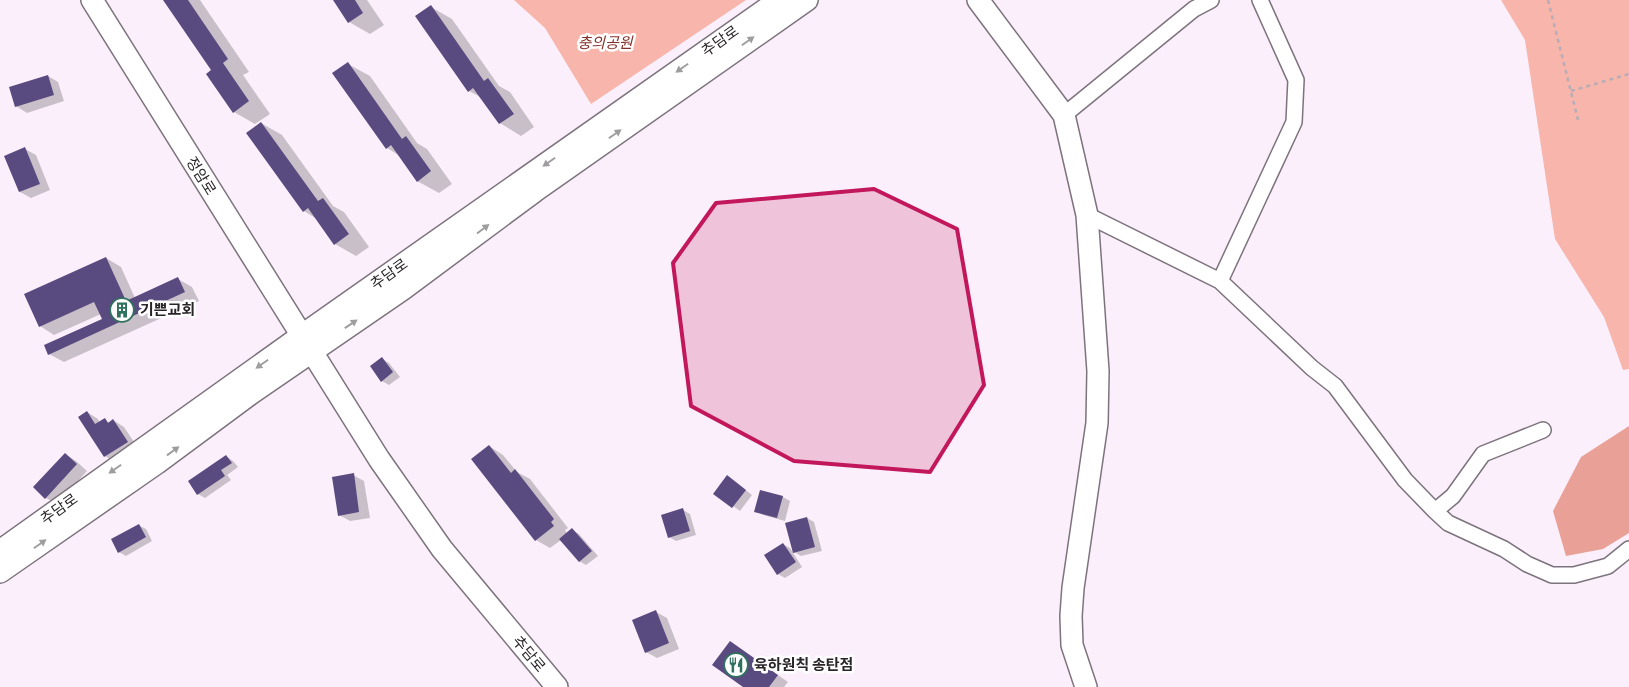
<svg xmlns="http://www.w3.org/2000/svg" width="1629" height="687" viewBox="0 0 1629 687" font-family="Bitter,'Noto Sans KR',serif">
  <rect width="100%" height="100%" fill="#fbeffb"/>
  <path fill="#f7b5ac" d="M514 0H746L591 104 545 28Z
    M1501 0H1629V369L1623 370 1604 317 1555 239 1525 40Z"/>
  <path fill="#e8a097" d="M1629 426V533L1603 549 1566 556 1553 511 1581 457Z"/>
  <path fill="#0003" d="M165 0H200L249 72 243 75 270 114 255 124 234 112 213 71Z
    M335 0H367L384 25 370 34 349 22Z
    M431 7 452 19 499 86 510 92 534 127 521 136 500 123 482 98 469 91Z
    M348 64 370 76 417 143 427 149 452 184 439 193 417 181 400 156 387 148Z
    M48 76 58 82 64 101 27 113 16 106Z
    M261 123 282 135 333 206 344 212 369 247 356 256 335 244 317 219 304 211Z
    M25 149 36 155 50 190 31 198 20 192 6 156Z
    M106 258 121 267 135 298 178 279 192 287 199 301 64 362 49 354 103 320 101 314 54 335 40 326Z
    M382 359 389 363 400 377 389 385 382 381Z
    M87 412 98 419 100 423 105 420 110 423 113 420 124 427 138 448 116 463 105 456 79 417Z
    M489 446 503 455 517 472 530 479 568 528 565 530 567 534 572 530 579 534 598 556 586 565 579 561 561 540 550 548 536 540Z
    M65 454 76 461 87 471 57 504 46 498Z
    M226 456 233 461 238 467 227 475 231 480 205 498 198 494Z
    M353 475 364 481 370 518 350 521 339 515Z
    M734 481 752 495 740 511 715 493Z
    M761 491 783 497 790 501 785 521 763 515 756 511Z
    M683 510 690 514 696 535 676 541 669 537Z
    M807 518 814 522 822 551 801 556 794 552Z
    M138 525 146 529 152 541 126 556 119 552Z
    M783 544 790 548 802 567 785 578 778 574Z
    M656 612 667 618 679 649 657 658 646 652Z
    M730 642 788 682 784 687H745Z"/>
  <path fill="#594a7f" d="M163 0H188L228 59 223 63 249 101 233 113 206 74 211 70Z
    M333 0H355L363 13 348 23Z
    M431 5 484 81 488 78 514 114 499 124 473 88 468 92 415 16Z
    M348 62 402 139 406 136 431 171 417 182 391 145 386 149 332 73Z
    M48 75 54 95 15 107 9 87Z
    M261 122 318 201 323 198 349 234 334 245 308 208 303 212 246 133Z
    M25 147 40 184 19 192 4 156Z
    M106 257 126 301 178 277 185 292 48 355 44 345 102 319 94 302 39 327 24 294Z
    M382 357 393 372 381 382 370 366Z
    M87 411 95 424 105 418 108 423 113 419 128 442 104 457 78 417Z
    M489 445 511 473 515 469 554 519 551 522 554 526 535 541 471 459Z
    M65 453 77 464 45 499 33 487Z
    M226 455 232 463 221 470 225 476 197 495 188 481Z
    M354 473 359 512 338 516 332 477Z
    M727 475 746 490 732 508 713 494Z
    M760 490 783 496 777 518 754 512Z
    M683 508 690 531 668 538 661 515Z
    M807 517 815 547 793 553 785 523Z
    M139 524 146 537 118 553 111 539Z
    M572 528 592 551 579 562 559 539Z
    M783 543 796 562 777 575 764 555Z
    M656 610 669 643 645 653 632 620Z
    M730 641 778 675 769 687H743L712 665Z"/>
  <g fill="none" stroke-linecap="round" stroke-linejoin="round">
    <g stroke="#7d737d" stroke-width="18">
      <path id="street" d="M1064 115 1194 9 1211 0
        M1087 215 1220 281 1294 122 1296 80 1260 0
        M1220 281 1312 368 1335 386 1405 480 1435 511 1453 496 1483 454 1543 430
        M1435 511 1448 523 1504 549 1527 564 1552 575H1574L1608 566 1629 549"/>
    </g>
    <g stroke="#7d737d" stroke-width="24">
      <path id="secondary" d="M92 0 379 459 442 549 557 687
        M978 0 1064 115 1087 215 1098 371 1097 423 1073 588 1071 616 1072 645 1086 687
        M0 551 301 336 779 0
        M0 572 157 463 253 392 403 289 535 191 807 0"/>
    </g>
    <path stroke="#b7adb7" stroke-width="2.5" stroke-dasharray="4 4" stroke-linecap="butt" d="M1548 0 1578 120
      M1571 91 1629 74"/>
    <use href="#street" stroke="#fff" stroke-width="15"/>
    <use href="#secondary" stroke="#fff" stroke-width="21"/>
  </g>
  <defs><path id="oneway-solid" d="M-6-.8H1V-3.2L6.5 0L1 3.2V.8H-6Z" transform="scale(1.25)"/></defs>
  <g fill="#9f9d9f">
    <use href="#oneway-solid" transform="translate(748 41) rotate(-35)"/>
    <use href="#oneway-solid" transform="translate(682 68) rotate(145)"/>
    <use href="#oneway-solid" transform="translate(615 134) rotate(-35)"/>
    <use href="#oneway-solid" transform="translate(549 162) rotate(145)"/>
    <use href="#oneway-solid" transform="translate(483 229) rotate(-37)"/>
    <use href="#oneway-solid" transform="translate(351 324) rotate(-34)"/>
    <use href="#oneway-solid" transform="translate(262 364) rotate(145)"/>
    <use href="#oneway-solid" transform="translate(173 451) rotate(-36)"/>
    <use href="#oneway-solid" transform="translate(115 469) rotate(145)"/>
    <use href="#oneway-solid" transform="translate(40 544) rotate(-35)"/>
  </g>
  <path fill="#c2185b" fill-opacity="0.2" stroke="#c2185b" stroke-width="4" stroke-linejoin="round" d="M874 189 957 229 984 385 930 472 794 461 691 406 673 263 716 203Z"/>
  <defs>
    <g id="building-ring" transform="scale(1.25)"><circle r="9.5" fill="#fff" stroke="#30705e" stroke-width="1.5"/><path d="M-4-6H4V6H1V3H-1V6H-4ZM-2.5-4.3h1.7v1.8h-1.7ZM.8-4.3h1.7v1.8H.8ZM-2.5-1h1.7V.8h-1.7ZM.8-1h1.7V.8H.8Z" fill="#30705e"/></g>
    <g id="restaurant-ring" transform="scale(1.25)"><circle r="9.5" fill="#fff" stroke="#30705e" stroke-width="1.5"/><path d="M-5-6h1v4h1v-4h1v4h1v-4h1v5L-1.5 .5V6h-2V.5L-5-1ZM5-6V6H3V1.5H1.5Q1.5-4 5-6Z" fill="#30705e"/></g>
  </defs>
  <g fill-rule="evenodd">
    <use href="#building-ring" x="122" y="310"/>
    <use href="#restaurant-ring" x="736" y="665"/>
  </g>
  <g text-anchor="middle" dominant-baseline="central" stroke-width="5" stroke-linejoin="round" paint-order="stroke">
    <g font-size="15" fill="#2a2529" stroke="#fff">
      <text transform="translate(720 41) rotate(-35)">추담로</text>
      <text transform="translate(201 176) rotate(58)">정암로</text>
      <text transform="translate(389 274) rotate(-35)">추담로</text>
      <text transform="translate(59 509) rotate(-35)">추담로</text>
      <text transform="translate(529 654) rotate(50)">추담로</text>
    </g>
    <g font-size="15" font-style="italic" fill="#85312a" stroke="#fff">
      <text x="605" y="43">충의공원</text>
    </g>
    <g font-size="15" font-weight="bold" fill="#2a2529" stroke="#fff" text-anchor="start">
      <text x="140" y="310">기쁜교회</text>
      <text x="754" y="665">육하원칙 송탄점</text>
    </g>
  </g>
</svg>
